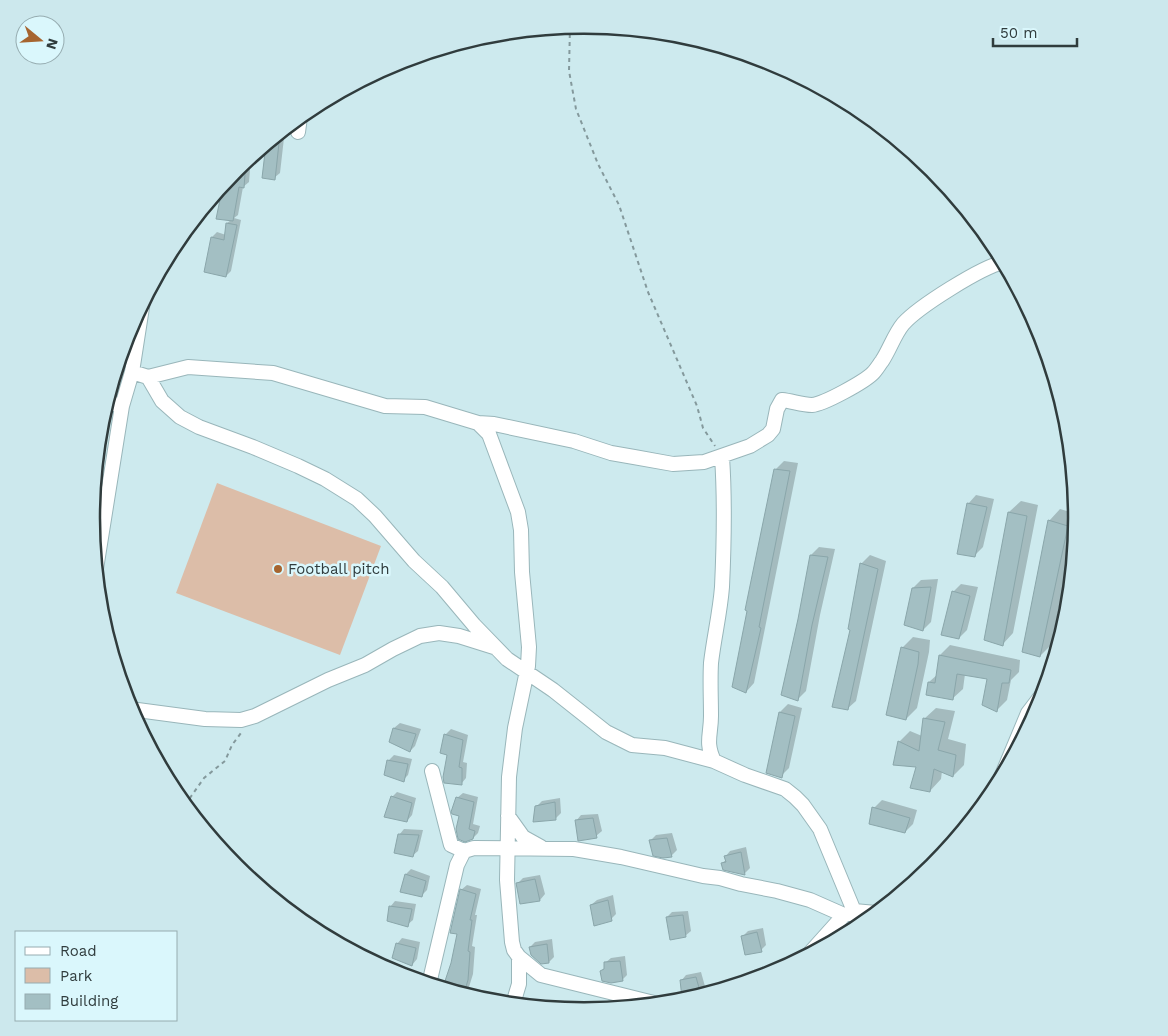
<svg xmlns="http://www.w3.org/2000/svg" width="1168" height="1036" viewBox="0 0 1168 1036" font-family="'Work Sans',sans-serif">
  <rect width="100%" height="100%" fill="#cdeaee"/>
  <path fill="#dcbda8" d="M217 483 381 546 340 655 176 593Z"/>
  <path fill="#0003" d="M281 132V138H284L280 173 274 178 267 143Z
    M251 157 249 182 243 187 238 215 234 218 241 220 231 271 226 276 212 237 217 232 226 235 227 223 231 220 218 218 225 183 236 169Z
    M784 461 798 463 754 683 746 692 748 610 747 609 776 469Z
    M976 495 994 499 983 547 974 556 968 504Z
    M1021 501 1038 505 1013 633 1002 645 1009 512Z
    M1060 509 1077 514 1076 526 1051 645 1040 656 1049 521Z
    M819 547 835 549 820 615 806 691 798 699 800 619 811 555Z
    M870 555 886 561 856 701 847 709 852 629 849 628 862 563Z
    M938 579 931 622 923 630 913 588 921 580Z
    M961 584 978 587 967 630 959 638 953 592Z
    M913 637 930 640 929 652 917 708 906 719 902 648Z
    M950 645 1020 660 1019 672 1011 680 1007 700 997 710 989 678 965 674 963 689 952 699 929 682 938 674 940 655Z
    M788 704 802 708 789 768 781 776 780 712Z
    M936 708 955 711 948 739 966 744 964 765 953 776 942 771 941 779 930 791 918 766 899 742 910 731 922 736 924 719Z
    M400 723 421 729 415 746 410 751 390 742 394 728Z
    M451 729 468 735 463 762 467 763 466 778 461 784 449 754 445 735Z
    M394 755 412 759 408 775 403 780 389 760Z
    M397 792 416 798 412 815 407 821 392 797Z
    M463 793 478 797 473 824 480 826 478 833 473 838 460 815 457 798Z
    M560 798 561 813 555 819 536 807 542 801Z
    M882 800 917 810 913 824 905 832 874 808Z
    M598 814 602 831 596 836 576 821 581 815Z
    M404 829 423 830 418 851 412 856 399 835Z
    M672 833 677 850 672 855 663 857 651 840 656 835Z
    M746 847 750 868 745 873 724 869 722 863 726 860 725 857 730 851Z
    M411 869 430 876 427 890 421 896 402 891 406 874Z
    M540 875 545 894 540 900 521 903 518 883 523 878Z
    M467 885 481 889 475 915H477L472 946 475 947 473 974 469 987 464 992 459 990V993L444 988 452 963 458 933 461 890Z
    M613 895 616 914 611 919 591 905 597 900Z
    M395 901 416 904 413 920 407 925 390 907Z
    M688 911 691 931 685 936 667 917 672 912Z
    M763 928 766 945 761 950 743 936 748 931Z
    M402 938 420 942 417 959 412 965 397 944Z
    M552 939 554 957 549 962 542 963 530 947 535 942Z
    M625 956 627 975 622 980 601 972 605 968V963L611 958Z
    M394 970 415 972 413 979 392 972Z
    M701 972 706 990 700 995 681 981 686 975Z"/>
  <path fill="#a3bfc3" stroke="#8aa6aa" d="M278 134 277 143H279L275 180 262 178 266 144Z
    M246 160 244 188 239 187 233 221 216 219 223 185 236 169Z
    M226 223 237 225 226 277 204 272 211 237 224 240Z
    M774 469 790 471 759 627 761 628 746 693 732 687 747 611 745 610Z
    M967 503 987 507 975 557 957 554Z
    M1008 512 1027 516 1003 646 984 640Z
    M1048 520 1068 526 1040 657 1022 652Z
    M810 555 828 557 812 625 798 701 781 695 798 619Z
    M860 563 878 569 848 710 832 707 850 630 848 629Z
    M931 587 923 631 904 625 912 588Z
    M952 591 970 596 959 639 941 635Z
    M901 647 919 652 918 664 906 720 886 715Z
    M939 655 1011 670 1009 683H1002L997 712 982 705 987 679 957 674 953 700 926 695 928 682 935 683Z
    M779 712 795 716 782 778 766 773Z
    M923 718 945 722 938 750 956 755 953 777 934 769 930 792 910 788 916 767 893 765 898 741 919 751Z
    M393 728 416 734 410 752 389 742Z
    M444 734 463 740 459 767 462 768V785L444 783 443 777 447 755 440 753Z
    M387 760 408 764 404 782 384 775Z
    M391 796 412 803 407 822 384 817Z
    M456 797 474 802 469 829 475 831 473 839 465 842 458 839 456 829 459 816 452 814 451 812Z
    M555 802 556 820 533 822 535 806Z
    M872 807 910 818 905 833 869 824Z
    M593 818 597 838 578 841 575 820Z
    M398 834 419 835 413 857 394 853Z
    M667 838 672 857 663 858 653 856 649 840Z
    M741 852 745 875 723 870 721 863 726 862 724 856Z
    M405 874 426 881 422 897 400 892Z
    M535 879 540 901 520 904 516 883Z
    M460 889 476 894 470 920H472L468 951 470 952 468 980 464 993 443 987 451 963 457 934 450 933Z
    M608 900 612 921 594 926 590 905Z
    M389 906 412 909 408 927 387 921Z
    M683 915 686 937 670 940 666 917Z
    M757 932 762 952 745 955 741 936Z
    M396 943 416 948 412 966 392 958Z
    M547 944 549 963 541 964 531 955 529 947Z
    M620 961 623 981 611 983 602 981 600 971 604 969V962Z
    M696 977 701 995 682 998 680 980Z"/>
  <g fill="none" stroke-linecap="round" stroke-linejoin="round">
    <g stroke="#99b6ba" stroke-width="16">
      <path id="minor" d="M298 132 300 117
        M132 372 148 377 188 367 273 373 385 406 425 407 478 423 489 434 518 512 521 530 522 572 529 647 528 666 515 728 509 777 507 880 512 942 514 950 519 957 541 975 658 1004
        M148 377 162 401 180 417 199 427 253 447 298 466 325 479 357 499 375 516 414 561 442 587 474 625 507 659 553 690 606 732 632 745 665 748 714 761 745 775 785 789 795 797 803 805 820 829 854 911 876 913
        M106 402 122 406
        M478 423 494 424 574 441 611 453 634 457 673 464 704 462 750 446 768 435 773 429 777 409 782 400C792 401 802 405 812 405 824 404 864 382 873 373 876 370 879 365 882 361 890 349 894 335 903 324 918 307 981 267 1004 262
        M96 569 122 406 132 372 143 301
        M130 709 205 719 241 720 255 716 328 680 365 665 393 649 420 636 439 633 459 636 494 647
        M714 761C705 742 711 735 711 716 711 698 710 681 711 663 714 637 720 613 722 587 724 544 725 500 722 457
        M432 771 451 845 464 851
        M997 787 1028 713 1044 692
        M508 816 523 837 541 847
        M809 954 844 915
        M429 984 457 865 464 851 474 848 574 849 621 857 703 876 720 878 741 884 777 891 810 900 844 915 854 911 860 926
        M513 1004 519 984V957"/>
    </g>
    <path stroke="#84999c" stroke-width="2" stroke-dasharray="4 4" stroke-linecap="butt" d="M570 26 569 71 576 109 598 164 619 205 648 292 697 406 703 428 715 446
      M185 805 204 778 225 761 232 745 241 733"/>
    <use href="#minor" stroke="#fff" stroke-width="14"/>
  </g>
  <circle fill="#a66530" stroke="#daf7fc" stroke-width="2" cx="278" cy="569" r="5"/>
  <g text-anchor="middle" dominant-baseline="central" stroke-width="5" stroke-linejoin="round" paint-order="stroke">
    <g font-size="15" fill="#303c3d" stroke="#daf7fc" text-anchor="start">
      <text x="288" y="569">Football pitch</text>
    </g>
  </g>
  <path d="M0 0H1168V1036H0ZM100 518a484 484 0 1 1 968 0a484 484 0 1 1-968 0Z" fill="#cce8ed" fill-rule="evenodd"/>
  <path fill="none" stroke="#303c3d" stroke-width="2.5" d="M100 518a484 484 0 1 1 968 0a484 484 0 1 1-968 0Z"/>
  <rect x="15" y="931" width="162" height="90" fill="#daf7fc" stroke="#96acb0"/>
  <rect x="25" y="947" width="25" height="8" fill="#ffffff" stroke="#96acb0"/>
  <text x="60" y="956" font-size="15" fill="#303c3d">Road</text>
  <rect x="25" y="968" width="25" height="15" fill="#dcbda8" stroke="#96acb0"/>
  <text x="60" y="981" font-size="15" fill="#303c3d">Park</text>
  <rect x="25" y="994" width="25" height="15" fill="#a3bfc3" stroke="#96acb0"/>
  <text x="60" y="1006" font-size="15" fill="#303c3d">Building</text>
  <g transform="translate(40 40) rotate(108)"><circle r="24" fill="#daf7fc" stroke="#96acb0"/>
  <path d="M0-4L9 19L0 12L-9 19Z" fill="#a66530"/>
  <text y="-8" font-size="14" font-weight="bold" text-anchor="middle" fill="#303c3d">N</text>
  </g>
  <path d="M993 38v8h84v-8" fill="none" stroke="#303c3d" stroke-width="2.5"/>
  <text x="1000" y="38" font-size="15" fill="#303c3d" stroke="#daf7fc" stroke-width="4" paint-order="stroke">50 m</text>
</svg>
